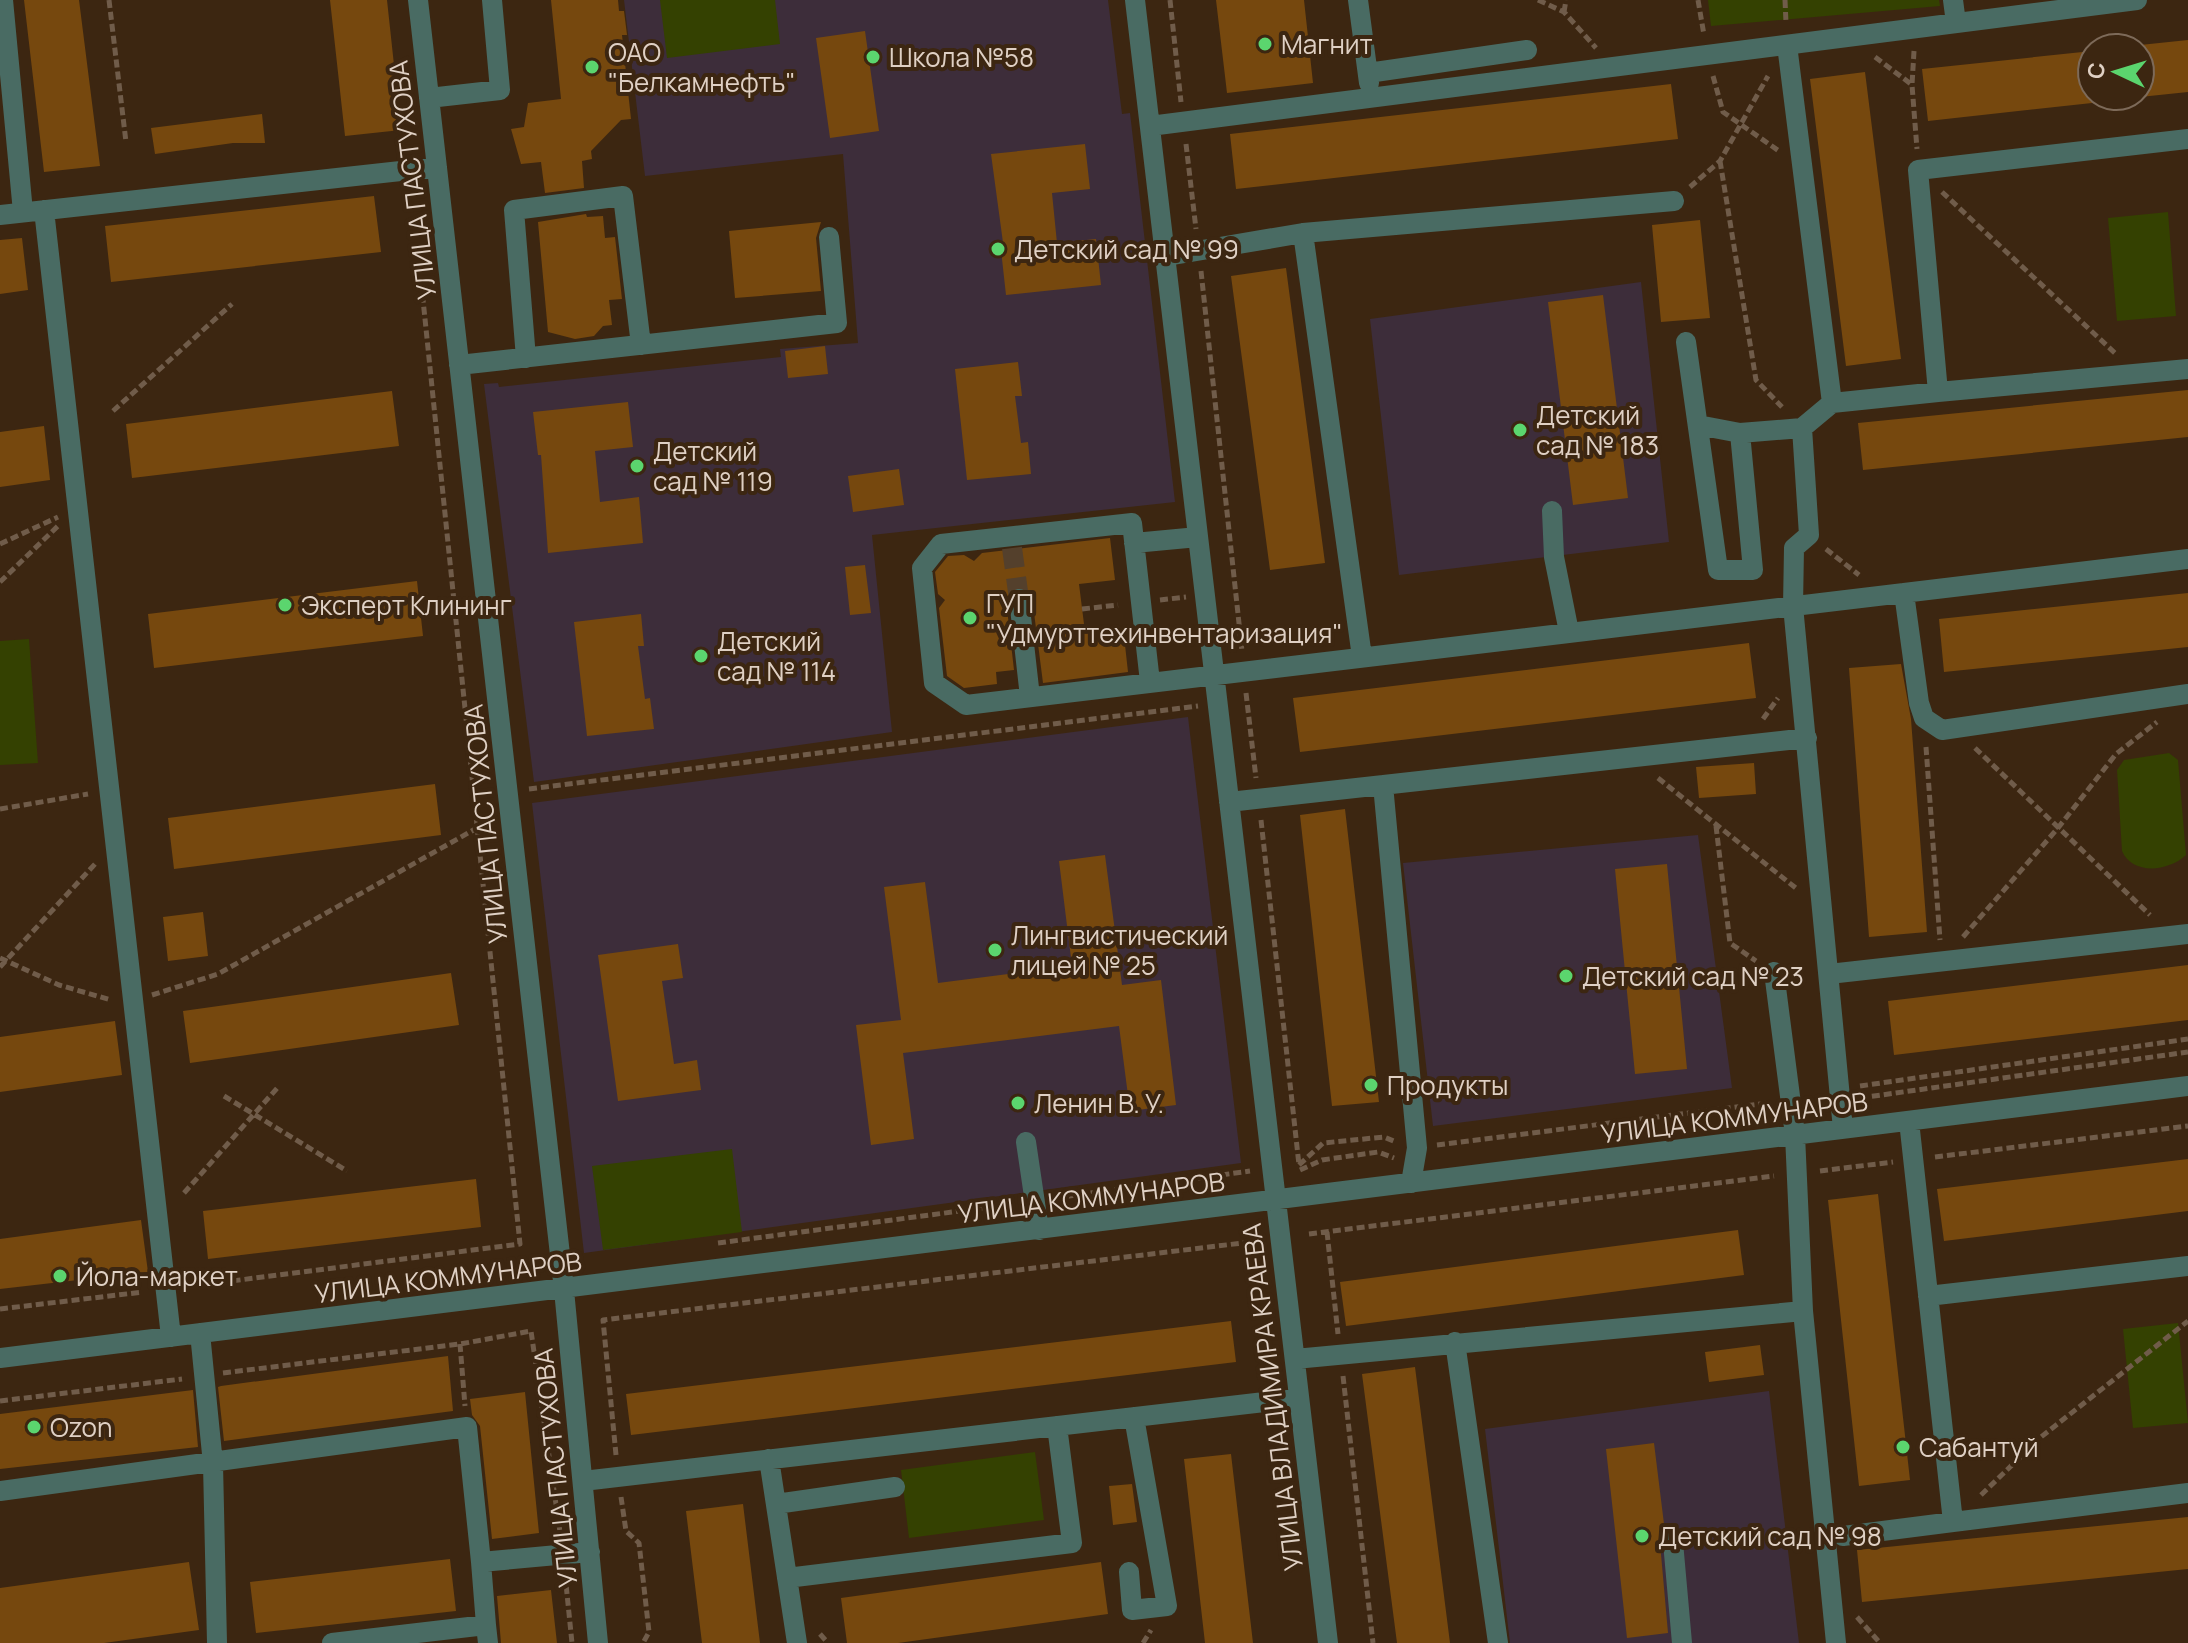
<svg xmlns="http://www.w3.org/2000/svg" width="2188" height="1643" viewBox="0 0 2188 1643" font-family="Manrope,sans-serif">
  <rect width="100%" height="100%" fill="#3c2611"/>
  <path fill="#3d2d3a" d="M624 0H1108L1122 114 1130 113 1175 502 872 535 892 732 534 782 484 384 498 383 499 387 781 357 780 349 858 343 843 154 645 176Z
    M1641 282 1669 542 1399 575 1370 319Z
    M1188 717 1241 1163 584 1253 532 803Z
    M1698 835 1732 1088 1433 1126 1403 863Z
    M1769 1391 1799 1643H1510L1485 1429Z"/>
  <path fill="#344101" d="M660 0H775L780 44 667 58Z
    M1708 0H1939L1940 6 1711 26Z
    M2168 212 2176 316 2117 321 2108 218Z
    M29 639 38 763 0 765V641Z
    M2169 753 2178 760 2186 855C2168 872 2132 875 2122 851L2117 770 2124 760Z
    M732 1149 742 1232 603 1250 592 1166Z
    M2178 1323 2188 1423 2133 1428 2123 1329Z
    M1035 1452 1044 1520 909 1538 901 1470Z"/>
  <path fill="#76480e" d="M24 0H79L100 166 44 172Z
    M330 0H387L401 130 345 136Z
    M551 0H618L619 11H624L627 35H622L631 119 621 120 591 151 592 159 582 161 584 188 545 193 541 162 521 164 511 129 524 127 528 103 561 99Z
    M1216 0H1304L1313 83 1227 93Z
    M865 31 879 131 830 138 816 38Z
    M2188 40V92L2140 97V45Z
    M2092 51V103L1928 121 1922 69Z
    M1865 72 1901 359 1846 366 1810 79Z
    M1671 84 1678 139 1236 189 1230 134Z
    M262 114 265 143H233L155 154 151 128Z
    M1085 144 1090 189 1052 193 1057 243 1096 239 1101 285 1006 295 1001 250H1004L991 154Z
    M374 196 381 252 111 282 105 226Z
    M586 214 587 217 603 216 605 238 615 237 622 299 609 300 612 325 603 326 594 336 575 339 548 332 538 222Z
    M1700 220 1710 318 1661 322 1652 225Z
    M821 222 816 238 821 291 735 298 729 231Z
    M22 238 28 290 0 294V240Z
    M1286 268 1325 563 1270 570 1231 276Z
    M1603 295 1628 498 1573 505 1548 302Z
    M825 346 828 374 788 378 785 351Z
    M1018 362 1022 396H1015L1021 443 1028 442 1031 474 967 480 955 369Z
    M2188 390V437L1863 470 1858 423Z
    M392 391 399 446 132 478 126 424Z
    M628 402 633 447 595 451 600 502 639 497 643 543 548 553 541 455H538L533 412Z
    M44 426 50 480 0 487V432Z
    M899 469 904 505 853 512 848 476Z
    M1110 538 1115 580 1079 584 1085 632 1123 627 1128 672 1043 683 1032 597 1025 588 1018 586 1011 589 1006 600 1014 670 996 672 997 684 964 688 947 676 939 608 945 600 938 594 935 572 948 556 964 555 974 561 982 553Z
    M865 565 871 613 850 615 845 567Z
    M417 581 423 636 154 668 148 614Z
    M2188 593V647L1944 672 1939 619Z
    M641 614 644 646H638L645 699 650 698 654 729 587 736 574 622Z
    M1749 643 1756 698 1300 752 1293 698Z
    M1901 664 1911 719 1927 932 1869 937 1849 668Z
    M1754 763 1756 794 1699 798 1696 767Z
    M435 784 441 835 174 869 168 818Z
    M1345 809 1379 1102 1332 1106 1300 815Z
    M1105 855 1122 985 1161 980 1176 1105 1130 1111 1119 1026 903 1053 914 1139 871 1145 856 1025 901 1020 884 887 925 882 938 983 1072 966 1059 861Z
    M1667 864 1687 1069 1635 1074 1615 869Z
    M203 912 208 956 168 961 163 917Z
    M678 944 683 978 662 981 674 1064 697 1060 701 1090 618 1101 598 955Z
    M2188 965V1020L1894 1055 1888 1001Z
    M451 973 459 1025 190 1063 183 1011Z
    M115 1021 122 1075 0 1092V1037Z
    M2188 1159V1211L1944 1241 1937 1189Z
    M476 1179 481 1227 208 1259 203 1211Z
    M1878 1194 1910 1480 1859 1486 1828 1200Z
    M141 1220 148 1272 0 1289V1239Z
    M1738 1230 1744 1275 1346 1326 1340 1282Z
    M1231 1321 1236 1362 631 1435 626 1394Z
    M1760 1345 1764 1375 1709 1382 1705 1352Z
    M448 1356 453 1411 224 1441 218 1387 221 1386Z
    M1415 1367 1450 1643H1397L1362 1374Z
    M193 1390 198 1447 0 1469V1414Z
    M525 1392 539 1533 492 1539 480 1426 472 1415 470 1399Z
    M1654 1443 1665 1532 1660 1543 1668 1633 1627 1638 1606 1449Z
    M1231 1454 1253 1643H1205L1184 1459Z
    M1132 1484 1137 1522 1113 1525 1109 1486Z
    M743 1504 760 1643H702L686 1511Z
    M2188 1517V1569L1862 1602 1857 1550Z
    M450 1559 456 1611 256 1633 250 1582Z
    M189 1562 199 1630 104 1643H0V1588Z
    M1101 1562 1108 1614 898 1643H847L841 1598Z
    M551 1590 557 1643H501L497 1596Z"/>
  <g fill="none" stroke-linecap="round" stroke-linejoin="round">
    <path stroke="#54402c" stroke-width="20" stroke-dasharray="20 10" stroke-linecap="butt" d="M1012 548 1019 599"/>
    <path stroke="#705c4a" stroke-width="5" stroke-dasharray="8 4" stroke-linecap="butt" d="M109 0 126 142
      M1170 0 1181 102
      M1538 0 1564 12 1596 48
      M1698 0 1704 35
      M1785 0 1786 23
      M1564 12 1566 0
      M1914 51 1912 85 1917 149
      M1875 57 1911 84
      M1713 76 1723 112 1779 151
      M1186 144 1196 229
      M1720 161 1756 380 1782 407
      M1690 187 1720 161 1768 76
      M1942 192 2116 354
      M1201 271 1242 651
      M113 411 232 304
      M0 544 58 517
      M1826 549 1859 575
      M0 582 59 525
      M1160 600 1186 597
      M1082 609 1118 605
      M1246 693 1256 778
      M1763 719 1778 698
      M1926 747 1940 940
      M1975 748 2150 915
      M1658 778 1797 889
      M529 789 1198 706
      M0 809 88 794
      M1261 820 1299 1165
      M1716 826 1730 943 1756 961
      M1963 937 2058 828 2116 754 2157 722
      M0 958 59 985 111 1000
      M0 967 95 864
      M152 995 218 974 477 828
      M1860 1086 2188 1039
      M224 1096 347 1171
      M1860 1098 2188 1052
      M1437 1145 1768 1103
      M1935 1157 2188 1126
      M1299 1165 1323 1143 1384 1137 1396 1142
      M1300 1170 1322 1160 1378 1152 1394 1158
      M1820 1171 1893 1162
      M184 1193 279 1086
      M1055 1198 1250 1171
      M1327 1232 1338 1334
      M1309 1234 1774 1176
      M718 1243 1013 1204
      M185 1287 520 1244 421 280
      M0 1309 143 1292
      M460 1344 465 1406
      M223 1373 460 1344 531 1331 560 1532
      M1343 1376 1373 1643
      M0 1401 182 1379
      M616 1455 603 1320 1259 1241
      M1981 1495 2041 1437 2188 1321
      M621 1497 626 1531 639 1543 649 1632 643 1643
      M565 1574 572 1643
      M1857 1617 1880 1643
      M820 1634 828 1643
      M1143 1643 1151 1630"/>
    <path stroke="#496b63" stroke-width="20" d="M3 0 23 212
      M418 0 564 1290 598 1643
      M1135 0 1328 1643
      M1358 0 1369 83
      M1953 0 1956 23
      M1787 45 1832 403 1802 428 1809 535 1794 548 1793 606 1843 1129
      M1368 73 1527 50
      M429 98 500 90 492 0
      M1150 126 2137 0
      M2188 139 1918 170 1938 392 2188 369
      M44 210 171 1337
      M0 215 437 167
      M1303 233 1362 657
      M1167 256 1303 233 1674 201
      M1686 342 1718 570H1753L1740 433 1802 428
      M526 358 514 210 623 196 641 345
      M459 365 837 323 829 237
      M1832 403 1938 392
      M1698 425 1740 433
      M1552 511 1554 557 1569 632
      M1134 543 1198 537
      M1904 593 1919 703 1924 718 1942 730 2188 694
      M1019 599 1030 697
      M1150 682 1132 523 941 544 922 568 934 683 966 705 2188 559
      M1383 785 1417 1148 1411 1183
      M1229 802 1807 738
      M1774 972 1795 1135 1803 1311 1836 1643
      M1829 974 2188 934
      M1909 1121 1953 1522 2188 1493
      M1026 1142 1039 1230
      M1928 1296 2188 1266
      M200 1333 213 1464 217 1643
      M1455 1342 1498 1643
      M0 1358 2188 1086
      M1295 1359 1803 1311
      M769 1459 797 1643
      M583 1481 1299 1398
      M0 1491 467 1427 481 1562 590 1552
      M776 1504 895 1487
      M1843 1536 1953 1522
      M1673 1542 1682 1643
      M481 1562 486 1625
      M1129 1572 1132 1610 1167 1606 1134 1417
      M787 1578 1072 1543 1057 1426
      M332 1643 486 1625 488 1643"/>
  </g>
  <g fill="#5bd56e" stroke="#3c2611" stroke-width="3">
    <circle cx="1265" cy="44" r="8"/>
    <circle cx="873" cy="57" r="8"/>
    <circle cx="592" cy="67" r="8"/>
    <circle cx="998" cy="249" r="8"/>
    <circle cx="1520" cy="430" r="8"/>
    <circle cx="637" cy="466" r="8"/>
    <circle cx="285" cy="605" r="8"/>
    <circle cx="970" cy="618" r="8"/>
    <circle cx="701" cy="656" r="8"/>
    <circle cx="995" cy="950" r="8"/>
    <circle cx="1566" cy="976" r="8"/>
    <circle cx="1371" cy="1085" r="8"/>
    <circle cx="1018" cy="1103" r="8"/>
    <circle cx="60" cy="1276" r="8"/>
    <circle cx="34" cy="1427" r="8"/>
    <circle cx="1903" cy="1447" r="8"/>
    <circle cx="1642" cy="1536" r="8"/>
  </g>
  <g text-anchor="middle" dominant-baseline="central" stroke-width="8" stroke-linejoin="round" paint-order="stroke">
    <g font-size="26" fill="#dfd0c4" stroke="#3c2611" text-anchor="start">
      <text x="1281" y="44">Магнит</text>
      <text x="608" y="52">ОАО<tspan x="608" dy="30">"Белкамнефть"</tspan></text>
      <text x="889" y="57">Школа №58</text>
      <text x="1014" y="249">Детский сад № 99</text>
      <text x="1536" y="415">Детский<tspan x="1536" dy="30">сад № 183</tspan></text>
      <text x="653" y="451">Детский<tspan x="653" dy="30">сад № 119</tspan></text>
      <text x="986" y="603">ГУП<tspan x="986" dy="30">"Удмурттехинвентаризация"</tspan></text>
      <text x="301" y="605">Эксперт Клининг</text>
      <text x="717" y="641">Детский<tspan x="717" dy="30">сад № 114</tspan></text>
      <text x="1011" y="935">Лингвистический<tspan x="1011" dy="30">лицей № 25</tspan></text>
      <text x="1582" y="976">Детский сад № 23</text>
      <text x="1387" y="1085">Продукты</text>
      <text x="1034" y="1103">Ленин В. У.</text>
      <text x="76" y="1276">Йола-маркет</text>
      <text x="50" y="1427">Ozon</text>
      <text x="1919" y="1447">Сабантуй</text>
      <text x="1658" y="1536">Детский сад № 98</text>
    </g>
    <g font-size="26" fill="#dfd0c4" stroke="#3c2611">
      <text transform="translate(412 180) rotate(-97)">УЛИЦА ПАСТУХОВА</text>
      <text transform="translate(485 824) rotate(-96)">УЛИЦА ПАСТУХОВА</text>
      <text transform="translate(1734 1117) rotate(-7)">УЛИЦА КОММУНАРОВ</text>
      <text transform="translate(1091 1197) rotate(-7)">УЛИЦА КОММУНАРОВ</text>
      <text transform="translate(448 1277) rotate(-7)">УЛИЦА КОММУНАРОВ</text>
      <text transform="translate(1272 1397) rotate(-97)">УЛИЦА ВЛАДИМИРА КРАЕВА</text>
      <text transform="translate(555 1468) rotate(-96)">УЛИЦА ПАСТУХОВА</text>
    </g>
  </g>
  <g transform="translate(2116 72) rotate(274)"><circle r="38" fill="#3c2611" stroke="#7d6a59" stroke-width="2"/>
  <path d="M0-6L14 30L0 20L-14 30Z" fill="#5bd56e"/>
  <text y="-12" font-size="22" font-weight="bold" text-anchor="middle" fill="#dfd0c4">С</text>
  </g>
</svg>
